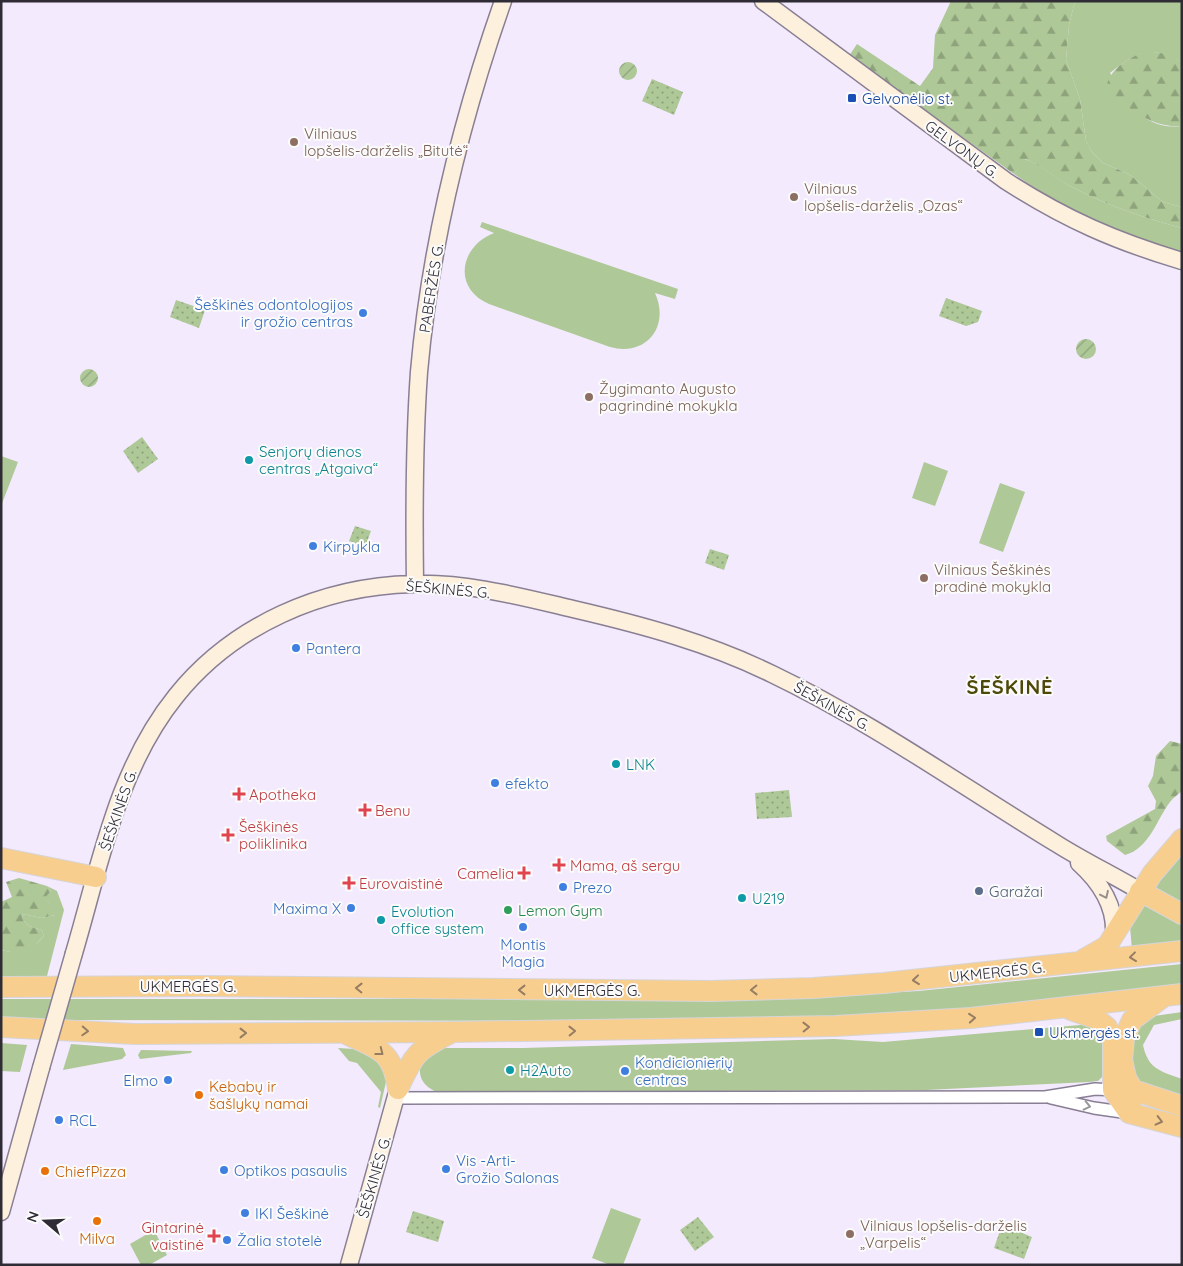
<svg xmlns="http://www.w3.org/2000/svg" width="1183" height="1266" viewBox="0 0 1183 1266" font-family="Quicksand,sans-serif">
  <defs>
    <pattern id="forest-firs" width="22" height="20" patternUnits="userSpaceOnUse" patternTransform="scale(1.25)"><rect width="22" height="20" fill="#aec897"/><path d="M5 1l3.5 6h-7zM16 11l3.5 6h-7z" fill="#8ea37c"/></pattern>
    <pattern id="park-dots" width="8" height="8" patternUnits="userSpaceOnUse" patternTransform="scale(1.25)"><rect width="8" height="8" fill="#aec897"/><path d="M2 2h.1M6 6h.1" fill="none" stroke="#8ea37c" stroke-width="1.8" stroke-linecap="round"/></pattern>
    <pattern id="garden-furrows" width="10" height="10" patternUnits="userSpaceOnUse" patternTransform="scale(1.25)"><rect width="10" height="10" fill="#aec897"/><path d="M-1 1l2-2M0 10L10 0M9 11l2-2" fill="none" stroke="#8ea37c"/></pattern>
  </defs>
  <rect width="100%" height="100%" fill="#f3eafd"/>
  <path fill="#aec897" d="M1075 1H1182V62C1150 45 1137 51 1110 73 1128 101 1143 131 1182 126V207L1163 202 1129 174 1103 163 1092 152 1086 141 1080 99 1066 60 1069 25Z
    M1024 159C1042 164 1057 180 1074 188 1109 206 1144 218 1182 228V252C1121 240 1065 209 1014 174Z
    M482 222 678 289 675 299 655 293C670 326 647 357 610 347L489 304C452 288 460 246 494 233L480 227Z
    M1 456 18 462 1 506Z
    M924 462 948 471 935 506 912 498Z
    M1000 483 1025 492 1003 552 979 543Z
    M1182 849V910L1151 886Z
    M47 886 57 891 64 910 47 976H1V950C18 955 33 949 44 936L42 930 29 926 23 920 22 914 42 918 55 915 49 903 43 899 51 891Z
    M1141 898 1182 923V943L1132 950 1129 915Z
    M1182 964V984L1027 1003 867 1016 701 1021 1 1020V999H766L919 991Z
    M1182 1012V1019L1154 1025 1143 1045C1148 1069 1160 1071 1182 1079V1100L1143 1085 1131 1075 1133 1031 1147 1017Z
    M1092 1024 1103 1028 1104 1075 1098 1081 1089 1082 926 1090 436 1092C420 1084 418 1075 421 1059L437 1048H523L834 1039 883 1042Z
    M1 1043 27 1045 20 1072 1 1071Z
    M71 1044 123 1048 126 1055 122 1059 63 1070Z
    M338 1048 370 1050 388 1073 380 1108 378 1107 381 1092 357 1063 349 1061Z
    M141 1050 192 1051 191 1053 140 1059 138 1055Z
    M611 1208 641 1219 623 1265H610L592 1258Z
    M154 1230 167 1255 149 1265H141L130 1244Z"/>
  <path fill="url(#forest-firs)" d="M951 1H1075L1069 25 1066 60 1080 99 1086 141 1092 152 1103 163 1129 174 1163 202 1182 207V228C1144 218 1109 206 1074 188 1057 180 1042 165 1025 159L1014 174 849 56 857 44 920 86 933 68 935 35Z
    M1146 51 1167 54 1182 62V126C1154 129 1121 107 1107 84 1113 66 1129 58 1146 51Z
    M1170 741 1182 744V791C1178 794 1173 798 1170 802 1157 819 1149 849 1125 855L1107 841 1106 836 1155 809 1156 801 1148 786 1153 776 1156 756Z
    M19 878 47 886 51 891 44 899 57 909 55 915 42 918 22 914 23 920 29 926 42 930 44 936 25 955 1 950V902L12 897 6 882Z"/>
  <path fill="url(#park-dots)" d="M652 79 683 92 674 115 642 101Z
    M946 298 982 311 978 322 966 326 939 316Z
    M176 300 205 310 199 328 170 317Z
    M142 437 158 459 138 473 123 451Z
    M355 526 371 531 365 547 349 541Z
    M710 549 729 555 724 570 705 563Z
    M789 790 792 817 757 819 755 793Z
    M413 1211 444 1221 438 1242 406 1232Z
    M698 1217 714 1237 695 1251 680 1230Z
    M1002 1225 1032 1237 1024 1259 994 1248Z"/>
  <path fill="url(#garden-furrows)" d="M619 71a9 9 0 1 1 18 0a9 9 0 1 1-18 0Z
    M1076 349a10 10 0 1 1 20 0a10 10 0 1 1-20 0Z
    M80 378a9 9 0 1 1 18 0a9 9 0 1 1-18 0Z"/>
  <g fill="none" stroke-linecap="round" stroke-linejoin="round">
    <g stroke="#897f94" stroke-width="14">
      <path id="street" d="M396 1098 1045 1097 1095 1089 1116 1090
        M1051 1098 1094 1108 1129 1113"/>
    </g>
    <g stroke="#897f94" stroke-width="19">
      <path id="secondary" d="M763 1 1006 181C1065 219 1115 241 1182 261
        M415 583C414 513 414 443 419 372 430 246 461 121 503 1
        M1079 863C1100 882 1116 905 1114 935
        M74 953C100 865 117 769 176 696 233 625 322 586 413 584 466 582 522 597 573 609 642 625 709 643 772 674 872 722 963 787 1057 844 1084 861 1113 875 1140 891
        M1 1212 41 1068
        M349 1265 398 1089"/>
    </g>
    <g stroke="#d6d5d7" stroke-width="22">
      <path id="highway" d="M1 858 96 877
        M1140 891 1182 914
        M1084 959 1107 946 1152 874 1182 839
        M1 987 200 986 711 991 813 988 884 983 1182 951
        M1071 1010 1095 1018 1107 1027 1113 1041V1090L1129 1113 1182 1127
        M1 1027 135 1034 453 1032 836 1026 971 1018 1182 994
        M348 1035C380 1049 393 1052 398 1089
        M398 1089C414 1055 415 1051 449 1034
        M1133 1090 1182 1106
        M1129 1113 1133 1090 1126 1078 1122 1060 1124 1038 1132 1020 1162 998"/>
    </g>
    <use href="#street" stroke="#fff" stroke-width="11"/>
    <use href="#secondary" stroke="#fdf0dd" stroke-width="16"/>
    <use href="#highway" stroke="#f8ce8e" stroke-width="20"/>
    <g stroke="#897f94" stroke-width="19" stroke-linecap="butt">
      <path id="secondary-bridge" d="M41 1068 74 953"/>
    </g>
    <use href="#secondary-bridge" stroke="#fdf0dd" stroke-width="16"/>
  </g>
  <defs><path id="oneway-chevron" d="M-2-3.5L2.5 0L-2 3.5" fill="none" stroke-width="1.6" stroke-linecap="round" stroke-linejoin="round" transform="scale(1.25)"/></defs>
  <use stroke="#968e89" href="#oneway-chevron" transform="translate(1105 895) rotate(65)"/>
  <g stroke="#947d62">
    <use href="#oneway-chevron" transform="translate(1133 957) rotate(173)"/>
    <use href="#oneway-chevron" transform="translate(916 980) rotate(174)"/>
    <use href="#oneway-chevron" transform="translate(359 988) rotate(-179)"/>
    <use href="#oneway-chevron" transform="translate(522 990) rotate(-180)"/>
    <use href="#oneway-chevron" transform="translate(754 990) rotate(179)"/>
    <use href="#oneway-chevron" transform="translate(972 1018) rotate(-5)"/>
    <use href="#oneway-chevron" transform="translate(806 1027) rotate(-1)"/>
    <use href="#oneway-chevron" transform="translate(85 1031) rotate(3)"/>
    <use href="#oneway-chevron" transform="translate(572 1031) rotate(-1)"/>
    <use href="#oneway-chevron" transform="translate(243 1033)"/>
    <use href="#oneway-chevron" transform="translate(380 1052) rotate(38)"/>
    <use href="#oneway-chevron" transform="translate(1159 1121) rotate(14)"/>
  </g>
  <use stroke="#98969a" href="#oneway-chevron" transform="translate(1087 1106) rotate(13)"/>
  <g fill="#1a4fb4" stroke="#fbfbfb" stroke-width="2">
    <rect x="847" y="93" width="10" height="10" rx="2.5"/>
    <rect x="1034" y="1027" width="10" height="10" rx="2.5"/>
  </g>
  <g fill="#8d6e63" stroke="#fbfbfb" stroke-width="2">
    <circle cx="294" cy="142" r="5"/>
    <circle cx="794" cy="197" r="5"/>
    <circle cx="589" cy="397" r="5"/>
    <circle cx="924" cy="578" r="5"/>
    <circle cx="850" cy="1234" r="5"/>
  </g>
  <g fill="#3f7fe0" stroke="#fbfbfb" stroke-width="2">
    <circle cx="363" cy="313" r="5"/>
    <circle cx="313" cy="546" r="5"/>
    <circle cx="296" cy="648" r="5"/>
    <circle cx="495" cy="783" r="5"/>
    <circle cx="563" cy="887" r="5"/>
    <circle cx="351" cy="908" r="5"/>
    <circle cx="523" cy="927" r="5"/>
    <circle cx="625" cy="1071" r="5"/>
    <circle cx="168" cy="1080" r="5"/>
    <circle cx="59" cy="1120" r="5"/>
    <circle cx="446" cy="1169" r="5"/>
    <circle cx="224" cy="1170" r="5"/>
    <circle cx="245" cy="1213" r="5"/>
    <circle cx="227" cy="1240" r="5"/>
  </g>
  <g fill="#0f9aa8" stroke="#fbfbfb" stroke-width="2">
    <circle cx="249" cy="460" r="5"/>
    <circle cx="616" cy="764" r="5"/>
    <circle cx="742" cy="898" r="5"/>
    <circle cx="381" cy="920" r="5"/>
    <circle cx="510" cy="1070" r="5"/>
  </g>
  <g fill="#e0444e" stroke="#fbfbfb" stroke-width="2">
    <path d="M236.5 786.5h5v5h5v5h-5v5h-5v-5h-5v-5h5z"/>
    <path d="M362.5 802.5h5v5h5v5h-5v5h-5v-5h-5v-5h5z"/>
    <path d="M225.5 827.5h5v5h5v5h-5v5h-5v-5h-5v-5h5z"/>
    <path d="M556.5 857.5h5v5h5v5h-5v5h-5v-5h-5v-5h5z"/>
    <path d="M521.5 865.5h5v5h5v5h-5v5h-5v-5h-5v-5h5z"/>
    <path d="M346.5 875.5h5v5h5v5h-5v5h-5v-5h-5v-5h5z"/>
    <path d="M211.5 1228.5h5v5h5v5h-5v5h-5v-5h-5v-5h5z"/>
  </g>
  <circle fill="#5c6f8a" stroke="#fbfbfb" stroke-width="2" cx="979" cy="891" r="5"/>
  <circle fill="#2e9e5b" stroke="#fbfbfb" stroke-width="2" cx="508" cy="910" r="5"/>
  <g fill="#e8710a" stroke="#fbfbfb" stroke-width="2">
    <circle cx="199" cy="1095" r="5"/>
    <circle cx="45" cy="1171" r="5"/>
    <circle cx="97" cy="1221" r="5"/>
  </g>
  <g text-anchor="middle" dominant-baseline="central" stroke-width="4" stroke-linejoin="round" paint-order="stroke">
    <g font-size="15" fill="#164399" stroke="#fbfbfb" text-anchor="start">
      <text x="862" y="98">Gelvonėlio st.</text>
      <text x="1049" y="1032">Ukmergės st.</text>
    </g>
    <g font-size="15" fill="#785e54" stroke="#fbfbfb" text-anchor="start">
      <text x="304" y="133">Vilniaus<tspan x="304" dy="17">lopšelis-darželis „Bitutė“</tspan></text>
      <text x="804" y="188">Vilniaus<tspan x="804" dy="17">lopšelis-darželis „Ozas“</tspan></text>
      <text x="599" y="388">Žygimanto Augusto<tspan x="599" dy="17">pagrindinė mokykla</tspan></text>
      <text x="934" y="569">Vilniaus Šeškinės<tspan x="934" dy="17">pradinė mokykla</tspan></text>
      <text x="860" y="1225">Vilniaus lopšelis-darželis<tspan x="860" dy="17">„Varpelis“</tspan></text>
    </g>
    <g font-size="15" fill="#302c35" stroke="#fbfbfb">
      <text transform="translate(962 149) rotate(36)">GELVONŲ G.</text>
      <text transform="translate(431 288) rotate(-81)">PABERŽĖS G.</text>
      <text transform="translate(448 589) rotate(5)">ŠEŠKINĖS G.</text>
      <text transform="translate(832 706) rotate(29)">ŠEŠKINĖS G.</text>
      <text transform="translate(118 810) rotate(-71)">ŠEŠKINĖS G.</text>
      <text transform="translate(997 972) rotate(-6)">UKMERGĖS G.</text>
      <text x="188" y="986">UKMERGĖS G.</text>
      <text x="592" y="990">UKMERGĖS G.</text>
      <text transform="translate(374 1177) rotate(-74)">ŠEŠKINĖS G.</text>
    </g>
    <g font-size="15" fill="#366cbe" stroke="#fbfbfb" text-anchor="start">
      <text x="353" y="304" text-anchor="end">Šeškinės odontologijos<tspan x="353" dy="17">ir grožio centras</tspan></text>
      <text x="323" y="546">Kirpykla</text>
      <text x="306" y="648">Pantera</text>
      <text x="505" y="783">efekto</text>
      <text x="573" y="887">Prezo</text>
      <text x="341" y="908" text-anchor="end">Maxima X</text>
      <text x="523" y="944" text-anchor="middle">Montis<tspan x="523" dy="17">Magia</tspan></text>
      <text x="635" y="1062">Kondicionierių<tspan x="635" dy="17">centras</tspan></text>
      <text x="158" y="1080" text-anchor="end">Elmo</text>
      <text x="69" y="1120">RCL</text>
      <text x="456" y="1160">Vis -Arti-<tspan x="456" dy="17">Grožio Salonas</tspan></text>
      <text x="234" y="1170">Optikos pasaulis</text>
      <text x="255" y="1213">IKI Šeškinė</text>
      <text x="237" y="1240">Žalia stotelė</text>
    </g>
    <g font-size="15" fill="#0d838f" stroke="#fbfbfb" text-anchor="start">
      <text x="259" y="451">Senjorų dienos<tspan x="259" dy="17">centras „Atgaiva“</tspan></text>
      <text x="626" y="764">LNK</text>
      <text x="752" y="898">U219</text>
      <text x="391" y="911">Evolution<tspan x="391" dy="17">office system</tspan></text>
      <text x="520" y="1070">H2Auto</text>
    </g>
    <g font-size="15" fill="#be3a42" stroke="#fbfbfb" text-anchor="start">
      <text x="249" y="794">Apotheka</text>
      <text x="375" y="810">Benu</text>
      <text x="239" y="826">Šeškinės<tspan x="239" dy="17">poliklinika</tspan></text>
      <text x="570" y="865">Mama, aš sergu</text>
      <text x="514" y="873" text-anchor="end">Camelia</text>
      <text x="359" y="883">Eurovaistinė</text>
      <text x="204" y="1227" text-anchor="end">Gintarinė<tspan x="204" dy="17">vaistinė</tspan></text>
    </g>
    <g font-size="15" fill="#4e5e75" stroke="#fbfbfb" text-anchor="start">
      <text x="989" y="891">Garažai</text>
    </g>
    <g font-size="15" fill="#27864d" stroke="#fbfbfb" text-anchor="start">
      <text x="518" y="910">Lemon Gym</text>
    </g>
    <g font-size="15" fill="#c56008" stroke="#fbfbfb" text-anchor="start">
      <text x="209" y="1086">Kebabų ir<tspan x="209" dy="17">šašlykų namai</tspan></text>
      <text x="55" y="1171">ChiefPizza</text>
      <text x="97" y="1238" text-anchor="middle">Milva</text>
    </g>
    <g font-size="20" font-weight="bold" letter-spacing="1" fill="#4e4908" stroke="#fbfbfb">
      <text x="1010" y="686">ŠEŠKINĖ</text>
    </g>
  </g>
  <rect width="1183" height="1266" fill="none" stroke="#302c35" stroke-width="5"/>
  <g transform="translate(45 1221) rotate(289)" stroke="#fbfbfb" stroke-width="4" paint-order="stroke">
  <path d="M0-4L9 19L0 12L-9 19Z" fill="#302c35"/>
  <text y="-8" font-size="14" font-weight="bold" text-anchor="middle" fill="#302c35">N</text>
  </g>
</svg>
